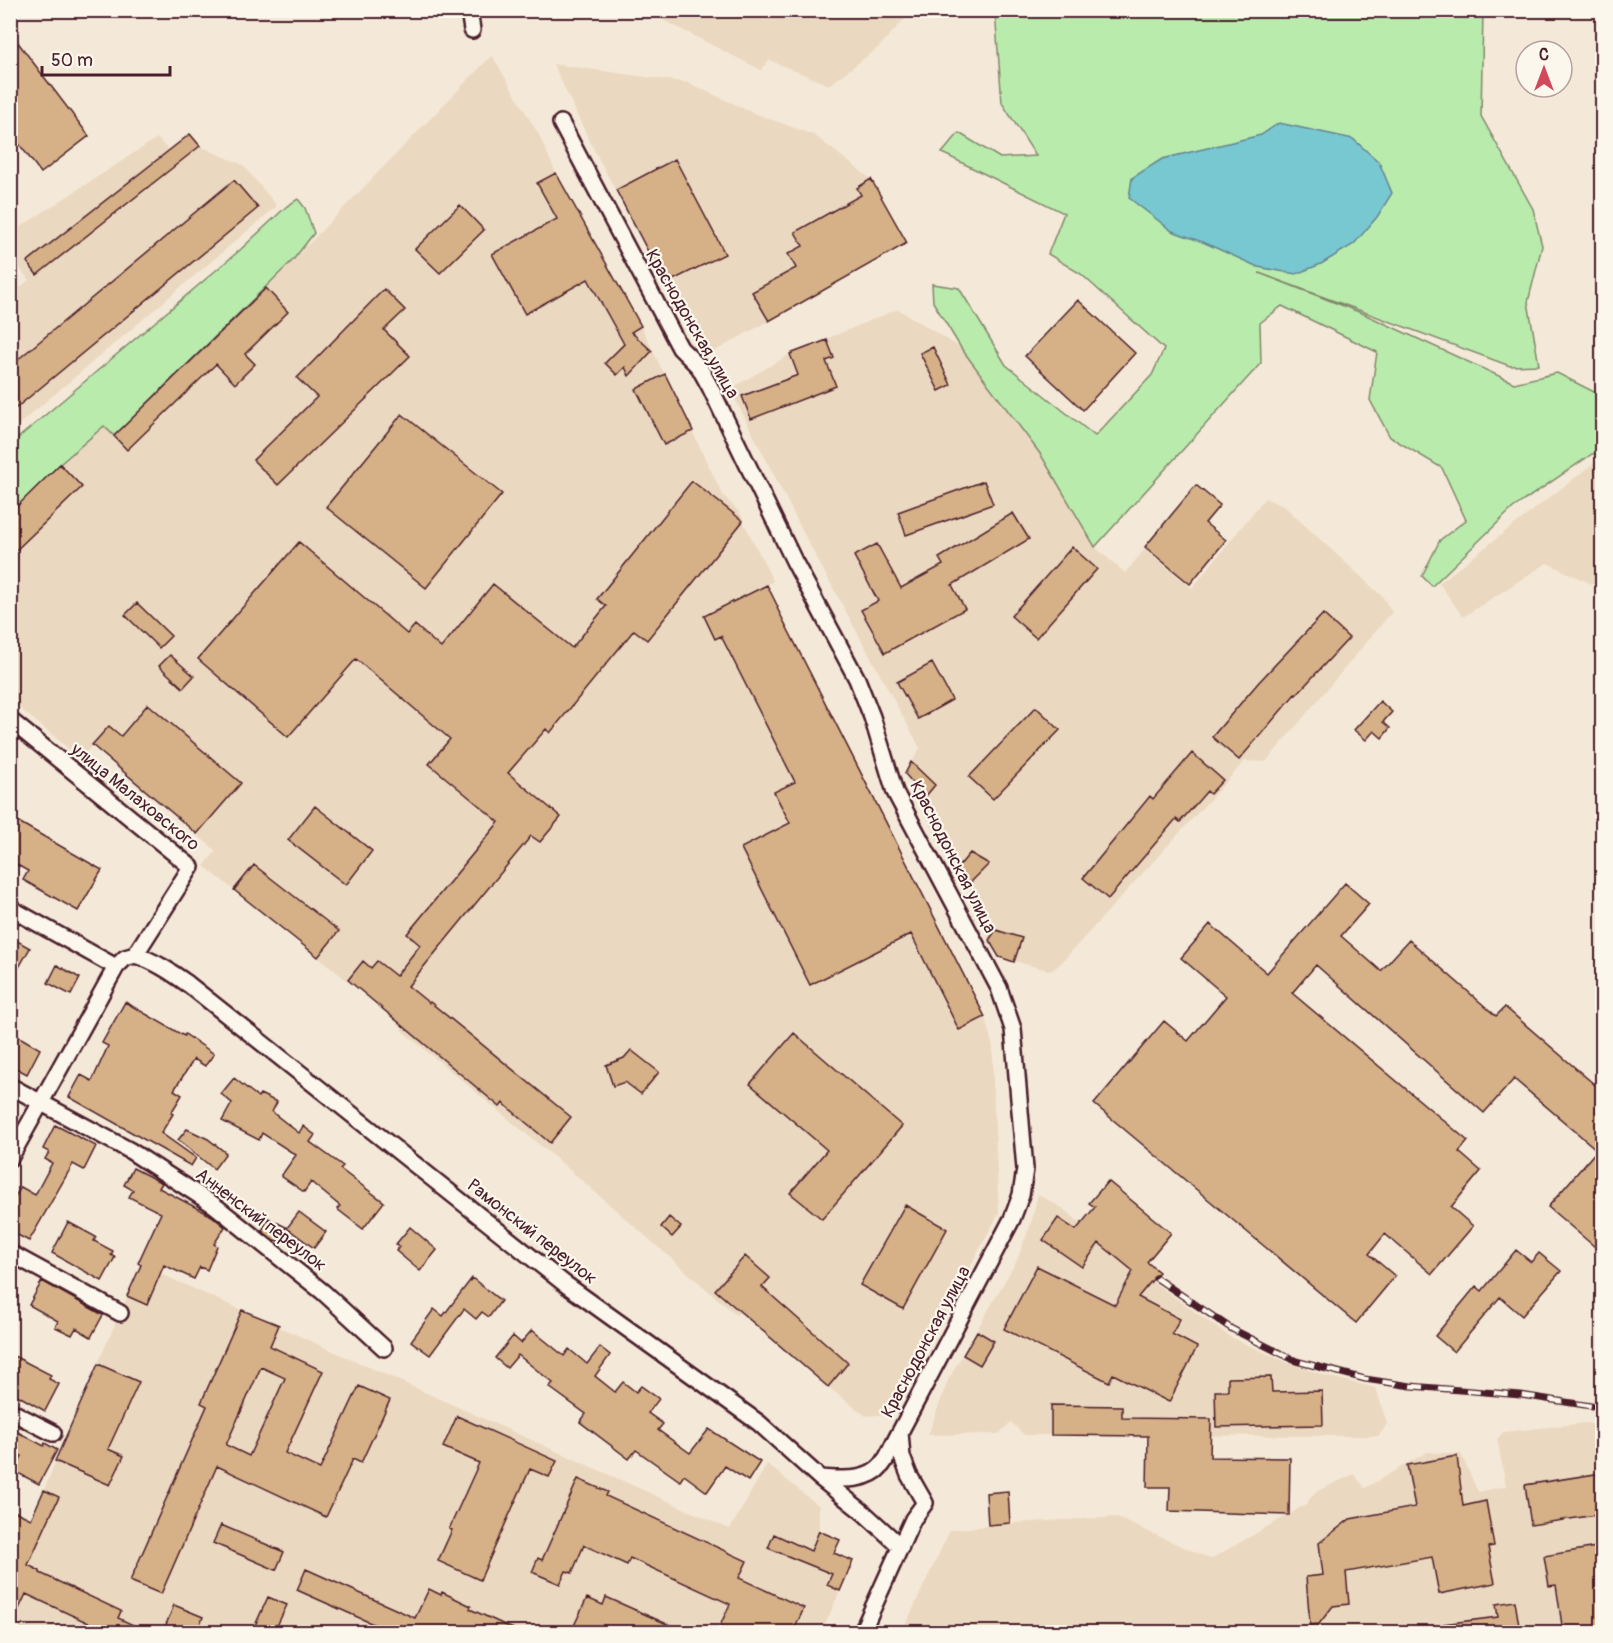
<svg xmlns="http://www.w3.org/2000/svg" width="1613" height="1643" viewBox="0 0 1613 1643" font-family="Pangolin,sans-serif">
  <rect width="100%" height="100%" fill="#f4e9d8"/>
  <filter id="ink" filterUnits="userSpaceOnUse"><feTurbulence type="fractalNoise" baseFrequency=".0167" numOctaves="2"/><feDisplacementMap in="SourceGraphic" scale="12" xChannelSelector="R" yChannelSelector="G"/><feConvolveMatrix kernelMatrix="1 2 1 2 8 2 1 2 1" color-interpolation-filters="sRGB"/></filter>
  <g filter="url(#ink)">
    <path fill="#ebd8c0" d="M649 11V10L912 11 878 48 829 85 769 60 761 70 649 13Z
      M492 55 539 135 556 173 641 326 723 495 741 514 743 521 773 581 767 585 985 1017 993 1048V1084L999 1213 891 1414 866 1416 828 1387 740 1312 736 1315 571 1171 401 1030 404 1026 204 866 216 851 93 745 80 758 11 701V513L60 464 104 426 114 435 266 288Z
      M553 64 689 83 751 112 814 135 871 179 907 243 708 355 665 284 591 144Z
      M190 134 200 146 243 165 277 206 11 431 10 296 29 280 11 258V233L157 138 169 150Z
      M898 309 961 348 1041 455 1095 547 1125 573 1145 549 1192 588 1265 498 1285 507 1382 596 1392 612 1266 762 1245 761 1060 964 1051 971 999 957 989 940 968 885 954 872 920 802 925 797 905 774 920 748 808 542 730 389 790 354Z
      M1598 460 1602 462V589L1547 563 1463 617 1439 583Z
      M1038 1194 1062 1208 1152 1281 1230 1337 1286 1362 1326 1376 1376 1388 1387 1424 1379 1436 1024 1435 1011 1422 999 1434 928 1435 948 1380 1017 1260 1031 1223Z
      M141 1265 730 1529 767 1464 819 1506V1531L840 1540 834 1553 853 1561 822 1632H11L10 1562 44 1490 63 1443Z
      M1585 1423 1602 1425V1632H902L950 1530 1013 1523 1115 1517 1211 1559 1305 1505 1315 1492 1354 1474 1365 1488 1427 1452 1461 1454 1478 1492 1506 1486 1497 1439 1503 1432Z"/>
    <path fill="#b9ecac" stroke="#82866c" stroke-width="1.5" d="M995 11H1483L1481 116 1533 209 1542 246 1528 302 1539 365 1510 366 1259 273 1364 314 1514 383 1557 373 1602 396V454H1592L1513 508 1432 586 1422 576 1440 540 1466 520 1442 468 1390 437 1370 400 1377 352 1282 306 1260 323 1261 363 1095 547 1041 455 961 348 933 302 932 284 959 288 1006 365 1095 436 1152 375 1164 349 1081 274 1048 254 1064 213 942 153 959 133 1000 158 1036 156 1002 103Z
      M298 199 305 208 314 233 293 260 114 436 104 426 60 464 11 513V444L240 250 287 206Z"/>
    <path fill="#78c8d2" stroke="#66848f" stroke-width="1.5" d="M1279 123 1353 139 1379 162 1392 193 1377 217 1354 244 1321 264 1296 274 1258 267 1205 243 1172 231 1129 198 1132 178 1162 159 1261 135Z"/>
    <path fill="#d6b087" stroke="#4a1f2b" stroke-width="1.5" fill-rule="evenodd" d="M10 32 89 136 41 173 10 132Z
      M190 134 200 146 37 275 27 262Z
      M675 159 725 254 665 284 616 190Z
      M556 173 641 326 631 332 652 351 629 376 625 367 617 375 605 363 624 344 588 279 525 314 492 254 557 219 537 183Z
      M871 179 907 243 769 321 752 292 796 268 788 254 803 246 795 232 861 195 857 188Z
      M234 180 258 208 10 413V366Z
      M460 205 484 230 440 273 415 249Z
      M266 288 288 312 245 354 255 364 235 384 216 364 127 450 114 436Z
      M384 289 405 310 384 330 410 356 278 485 253 460 317 397 297 378Z
      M1078 300 1135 353 1083 410 1025 356Z
      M827 340 834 358 826 361 836 386 751 419 742 396 798 375 790 354Z
      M933 347 951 385 939 391 920 353Z
      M665 374 693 431 664 445 636 389Z
      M402 414 502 494 426 588 326 507Z
      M60 464 82 487 10 556V513Z
      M692 481 743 521 647 640 634 630 550 733 546 729 508 773 561 817 540 842 531 836 408 986 429 1003 430 1002 571 1117 550 1143 503 1103 500 1107 348 980 363 961 371 968 377 961 396 976 420 945 407 934 499 822 429 764 450 739 356 659 288 737 198 659 299 542 407 634 415 625 441 648 493 584 572 648 606 606 597 599Z
      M984 481 993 504 906 535 898 512Z
      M1196 485 1220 505 1205 523 1226 540 1190 584 1145 547Z
      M1013 513 1029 539 952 585 965 609 885 653 861 610 878 601 854 556 877 544 901 588 943 565 939 558Z
      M1072 547 1097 569 1036 638 1011 616Z
      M767 585 778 607 777 608 985 1017 959 1030 911 934 810 985 741 848 790 823 774 792 795 782 721 636 715 639 704 616Z
      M137 603 171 636 159 648 125 615Z
      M1323 614 1349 638 1296 695 1295 694 1239 760 1212 737 1258 683Z
      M170 655 194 676 183 688 159 666Z
      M932 663 952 700 918 719 897 682Z
      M1380 701 1392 712 1383 722 1390 728 1382 738 1374 731 1366 740 1354 730Z
      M148 704 241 783 197 834 92 745 109 726 121 736Z
      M1036 707 1060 730 993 799 969 777Z
      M1192 753 1223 780 1210 794 1207 791 1180 822 1176 819 1108 899 1083 878 1150 796 1153 799Z
      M911 762 935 785 925 797 905 774Z
      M315 806 372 851 346 885 288 840Z
      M10 817 102 870 78 911 23 880 28 871 10 861Z
      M970 853 989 864 968 885 954 872Z
      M254 865 339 931 318 957 234 890Z
      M1345 883 1369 904 1341 936 1381 971 1409 940 1496 1016 1505 1007 1602 1091V1253L1548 1207 1597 1150 1514 1079 1484 1113 1316 965 1292 993 1468 1141 1459 1152 1481 1171 1451 1207 1473 1226 1432 1274 1385 1234 1369 1254 1395 1276 1356 1323 1094 1104 1164 1021 1188 1041 1226 996 1181 958 1210 924 1267 973Z
      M996 930 1022 938 1014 962 999 957 989 940Z
      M10 937 30 948 10 983Z
      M57 965 80 978 71 995 48 983Z
      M125 1002 184 1036 185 1034 214 1054 205 1066 194 1059 174 1090 182 1095 171 1113 173 1114 161 1133 196 1158 191 1166 69 1097 81 1075 92 1081 108 1046 102 1043Z
      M794 1033 902 1126 822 1219 790 1193 827 1150 750 1084Z
      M16 1035 40 1049 27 1074 10 1065V1045Z
      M631 1050 659 1072 641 1094 625 1082 613 1086 606 1065 624 1058Z
      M234 1078 258 1097 260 1094 277 1102 272 1112 299 1133 303 1126 315 1135 310 1142 343 1166 340 1169 384 1202 363 1229 337 1209 340 1206 311 1182 304 1192 281 1176 296 1155 262 1133 259 1140 222 1121 232 1103 221 1094Z
      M55 1125 96 1146 84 1170 73 1164 29 1241 10 1231V1205L21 1187 35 1195 52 1163 45 1159 49 1152 43 1149Z
      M187 1129 208 1139 226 1153 214 1169 178 1140Z
      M133 1168 162 1183 159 1188 212 1216 225 1227 214 1244 217 1246 207 1270 200 1267 194 1279 164 1265 147 1305 127 1296 141 1265 138 1263 161 1213 129 1197 133 1190 124 1185Z
      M1108 1181 1171 1233 1147 1262 1159 1272 1138 1297 1180 1319 1172 1334 1197 1347 1169 1402 1113 1374 1109 1382 1004 1329 1037 1266 1115 1305 1133 1271 1099 1243 1082 1267 1043 1240 1058 1218 1076 1230 1095 1207 1089 1203Z
      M905 1205 947 1229 903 1309 860 1285Z
      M299 1212 326 1232 314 1248 287 1228Z
      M669 1217 681 1227 672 1237 661 1227Z
      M268 1218 286 1227 278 1241 274 1240 262 1231Z
      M68 1222 96 1237 94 1241 113 1251 111 1255 115 1257 102 1281 52 1253Z
      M410 1227 437 1250 420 1271 396 1251 399 1247 396 1244Z
      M1516 1250 1531 1262 1539 1253 1561 1271 1522 1316 1500 1297 1454 1352 1435 1336 1476 1286 1482 1291Z
      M745 1256 770 1278 762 1287 848 1363 828 1387 715 1290Z
      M472 1278 501 1301 489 1317 482 1312 476 1319 464 1309 430 1355 411 1341 434 1309 443 1316Z
      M42 1281 103 1315 91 1337 76 1328 72 1335 55 1327 58 1321 29 1305Z
      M242 1310 279 1325 270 1346 323 1371 285 1453 320 1469 359 1386 390 1400 361 1463 353 1459 326 1517 217 1466 161 1594 130 1581 207 1406 201 1403ZM261 1367 285 1378 249 1456 226 1445Z
      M532 1330 564 1356 569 1349 587 1364 600 1347 610 1355 595 1376 615 1392 623 1382 636 1392 641 1386 659 1399 648 1413 663 1424 658 1430 690 1453 709 1429 760 1462 748 1481 725 1466 707 1492 684 1475 680 1481 636 1450 629 1459 580 1422 586 1414 549 1387 553 1383 518 1355 507 1368 495 1358 513 1336 521 1343Z
      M977 1331 994 1341 980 1365 963 1355Z
      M10 1354 51 1375 49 1379 59 1384 45 1411 10 1391Z
      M98 1364 139 1382 108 1449 124 1456 110 1485 55 1461Z
      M1271 1377 1272 1392 1322 1391 1323 1425 1216 1427 1215 1391H1228V1378Z
      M1051 1405 1122 1406V1418L1211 1419 1210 1457 1290 1458 1289 1515 1169 1511 1170 1487H1147L1148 1436 1051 1435Z
      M457 1416 557 1461 549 1477 530 1469 480 1580 438 1561 452 1530 449 1529 479 1463 443 1447Z
      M10 1428 44 1446 45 1443 57 1450 39 1484 14 1471 22 1456 10 1450Z
      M1457 1456 1463 1506 1486 1501 1494 1546 1488 1547 1495 1583 1439 1594 1432 1557 1346 1572 1349 1604 1333 1606 1319 1624 1310 1625 1306 1577 1323 1575 1319 1543 1350 1519 1415 1507 1407 1465Z
      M1602 1473V1514L1531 1525 1525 1485Z
      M578 1479 608 1492 606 1496 747 1561 739 1578 804 1608 793 1632H717L730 1604 630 1558 627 1565 584 1545 572 1573 566 1571 560 1584 532 1572 538 1558 542 1560Z
      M44 1490 59 1497 28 1565 40 1571V1573L121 1611 118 1618 148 1632H108L26 1594 10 1628V1509L31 1519Z
      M1008 1491 1010 1523 988 1525 986 1493Z
      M221 1525 284 1552 276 1570 213 1543Z
      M819 1531 840 1540 834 1553 853 1561 840 1591 827 1585 832 1574 768 1548 774 1534 811 1551Z
      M1602 1546V1632H1563L1556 1585 1549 1586 1544 1556Z
      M306 1569 415 1618 429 1589 441 1595 442 1592 471 1606 470 1609 520 1632H391L297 1590Z
      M268 1597 287 1605 274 1632H252Z
      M606 1597 685 1632H571L587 1598 603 1605Z
      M1515 1601 1520 1632H1444L1443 1624 1498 1617 1496 1604Z
      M174 1605 203 1617 197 1632H163Z"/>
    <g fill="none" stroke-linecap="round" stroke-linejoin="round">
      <g stroke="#4a1f2b" stroke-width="20">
        <path id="street" d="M469 10 472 30
          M561 123 680 348 699 367 710 387 794 561 857 679 872 717 895 792 999 988 1013 1029 1025 1169 1021 1195 1012 1219 900 1432 902 1457 909 1475 925 1503 913 1519 862 1632
          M10 720 191 867 135 955 125 958 116 967 10 1158
          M10 908 116 967
          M135 955C155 961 171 972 188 984L565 1284 759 1423 820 1478 864 1513 901 1547
          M10 1086 129 1150 214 1205 323 1292 384 1348
          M10 1253 120 1313
          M10 1411 53 1433
          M820 1478C840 1479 867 1483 882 1465 889 1456 894 1442 900 1432"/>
      </g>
      <use href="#street" stroke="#fbf7ec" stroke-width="15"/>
      <g stroke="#4a1f2b" stroke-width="7">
        <path id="rail" d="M1601 470 1602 471
          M1156 1278 1232 1329 1296 1361 1365 1379 1411 1386 1521 1395 1591 1406"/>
      </g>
      <use href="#rail" stroke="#fbf7ec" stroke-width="4.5" stroke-dasharray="14" stroke-linecap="butt"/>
    </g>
  </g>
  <g text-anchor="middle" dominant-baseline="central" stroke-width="4.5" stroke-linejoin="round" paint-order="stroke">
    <g font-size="18" fill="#4a1f2b" stroke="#fbf7ec">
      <text transform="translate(692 324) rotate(60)">Краснодонская улица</text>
      <text transform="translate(135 797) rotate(39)">улица Малаховского</text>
      <text transform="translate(953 857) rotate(63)">Краснодонская улица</text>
      <text transform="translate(261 1220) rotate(37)">Анненский переулок</text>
      <text transform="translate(532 1232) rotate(38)">Рамонский переулок</text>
      <text transform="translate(926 1342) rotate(-62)">Краснодонская улица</text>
    </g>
  </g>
  <rect width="1613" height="1643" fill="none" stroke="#fbf7ec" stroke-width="36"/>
  <rect x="18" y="18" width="1577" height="1607" fill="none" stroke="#4a1f2b" stroke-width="2" filter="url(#ink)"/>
  <g transform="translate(1544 69)"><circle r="28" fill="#fbf7ec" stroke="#b4a19f" stroke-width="1.5"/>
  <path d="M0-4.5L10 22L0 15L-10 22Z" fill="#d1495b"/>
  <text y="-9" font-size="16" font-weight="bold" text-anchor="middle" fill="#4a1f2b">С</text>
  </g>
  <path d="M42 66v9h128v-9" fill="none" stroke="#4a1f2b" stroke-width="3"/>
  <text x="51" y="66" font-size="18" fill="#4a1f2b" stroke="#fbf7ec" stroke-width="4.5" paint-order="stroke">50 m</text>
</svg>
